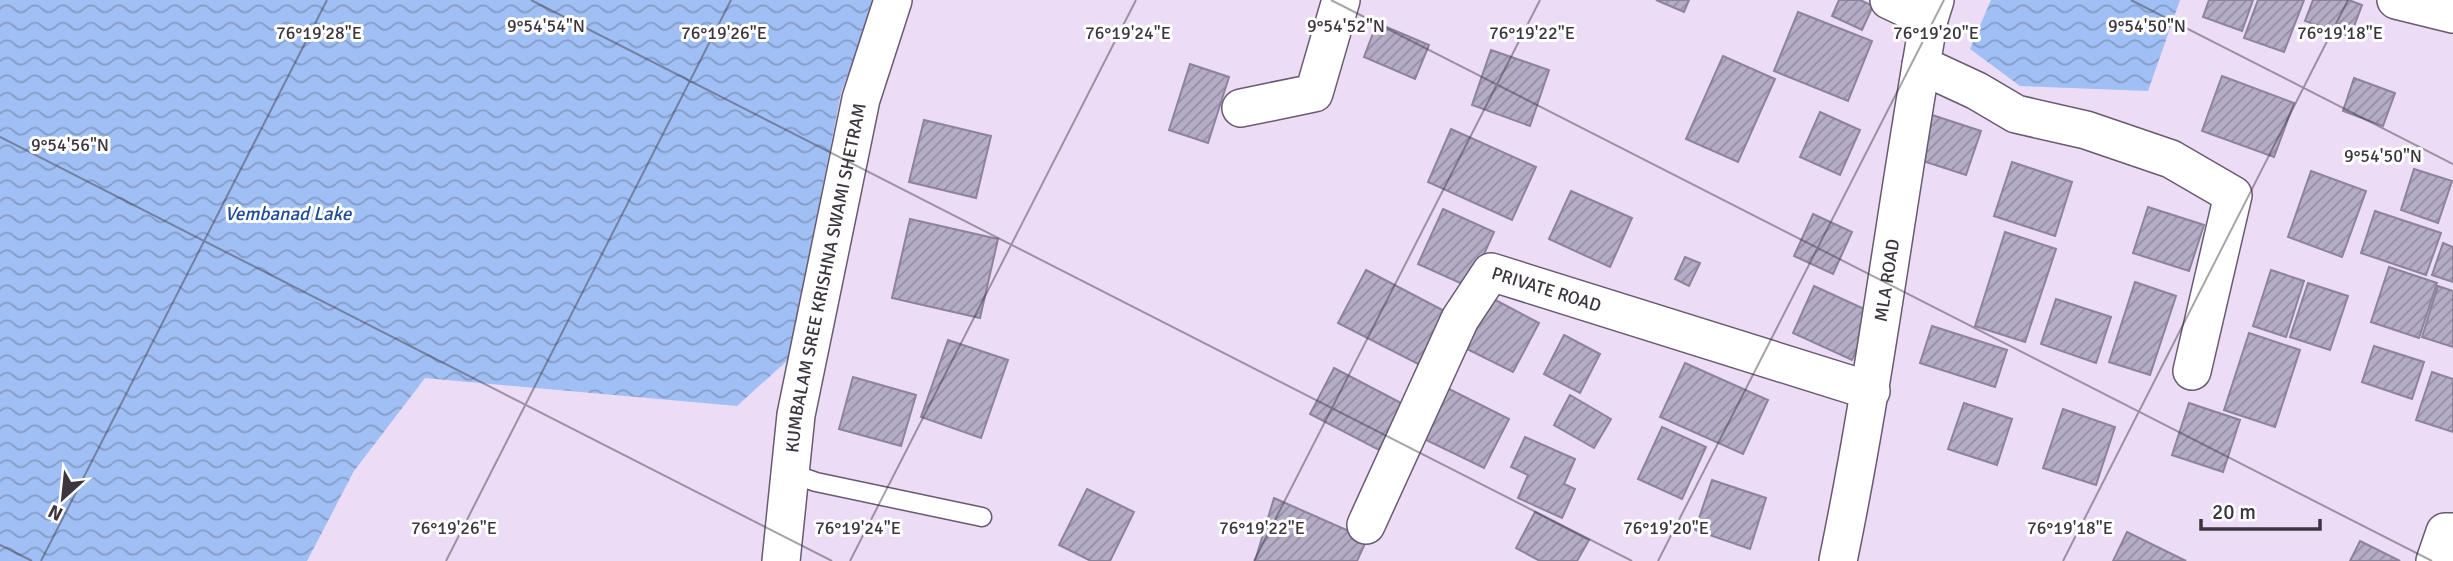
<svg xmlns="http://www.w3.org/2000/svg" width="2453" height="561" viewBox="0 0 2453 561" font-family="Signika,sans-serif">
  <defs>
    <pattern id="water-waves" width="16" height="10" patternUnits="userSpaceOnUse" patternTransform="scale(1.75)"><rect width="16" height="10" fill="#a0bff4"/><path d="M0 5q4-4 8 0t8 0" fill="none" stroke="#849cc7"/></pattern>
    <pattern id="building-hatch" width="6" height="6" patternUnits="userSpaceOnUse" patternTransform="scale(1.75)"><rect width="6" height="6" fill="#b5acc6"/><path d="M-1 1l2-2M0 6l6-6M5 7l2-2" fill="none" stroke="#948da2"/></pattern>
  </defs>
  <rect width="100%" height="100%" fill="#ecdcf6"/>
  <path fill="url(#water-waves)" d="M0 0H876L841 93 789 359 737 406 425 378 354 471 307 561H0Z
    M1991 0H2180L2148 91 2020 86 1970 49Z"/>
  <path fill="url(#building-hatch)" stroke="#8c839d" stroke-width="2" d="M1656 0H1689L1684 12Z
    M1839 0H1860L1873 6 1862 30 1832 16Z
    M2209 0H2253L2242 31 2203 17Z
    M2258 0H2304L2284 52 2244 38Z
    M2313 0H2349L2362 5 2350 37 2305 21Z
    M1798 12 1872 41 1848 101 1774 71Z
    M1377 23 1429 45 1415 79 1364 57Z
    M1491 50 1549 70 1530 126 1472 105Z
    M1723 56 1775 79 1738 162 1686 139Z
    M1190 64 1229 77 1208 143 1169 130Z
    M2222 76 2294 103 2274 157 2202 131Z
    M2354 78 2395 93 2383 126 2343 111Z
    M1820 112 1860 130 1840 175 1800 157Z
    M1926 113 1981 131 1966 175 1911 157Z
    M924 120 991 136 976 198 909 182Z
    M1451 129 1536 167 1512 220 1428 182Z
    M2012 162 2072 182 2055 236 1994 216Z
    M2414 169 2452 181 2438 223 2401 210Z
    M2311 171 2366 191 2342 257 2288 237Z
    M1571 191 1632 218 1610 267 1549 239Z
    M2148 207 2204 225 2189 271 2133 253Z
    M1443 209 1494 232 1469 287 1418 264Z
    M2375 211 2441 233 2426 275 2361 253Z
    M1813 214 1852 232 1833 274 1794 256Z
    M910 219 998 239 980 318 892 298Z
    M2005 232 2056 249 2025 342 1975 326Z
    M2443 243 2453 247V282L2432 275Z
    M1685 257 1700 263 1689 286 1675 279Z
    M2389 267 2437 283 2419 338 2371 322Z
    M1366 270 1450 314 1422 366 1338 323Z
    M2271 270 2304 281 2286 337 2253 326Z
    M2135 282 2176 296 2150 375 2109 362Z
    M2308 283 2348 296 2330 350 2290 337Z
    M1814 286 1873 313 1852 360 1793 333Z
    M2438 286 2453 291V347L2422 337Z
    M1486 295 1539 323 1513 372 1459 345Z
    M2056 299 2111 317 2096 363 2041 344Z
    M1932 326 2007 350 1995 387 1920 363Z
    M2249 333 2300 350 2275 427 2224 410Z
    M1564 335 1600 354 1580 393 1544 374Z
    M948 340 1008 360 981 438 921 417Z
    M2374 346 2424 362 2412 399 2362 382Z
    M1685 363 1768 400 1743 454 1660 417Z
    M1334 368 1403 404 1379 450 1310 414Z
    M2432 372 2453 379V432L2416 420Z
    M853 377 916 395 901 446 839 429Z
    M1445 387 1509 419 1484 468 1420 437Z
    M1570 395 1611 419 1594 448 1554 425Z
    M1964 403 2012 419 1997 465 1948 449Z
    M2189 403 2240 420 2223 472 2172 455Z
    M2063 409 2115 427 2096 485 2043 468Z
    M1662 427 1706 447 1682 499 1638 479Z
    M1525 437 1575 459 1564 484 1575 489 1562 518 1518 498 1528 475 1511 467Z
    M1712 480 1766 498 1750 549 1695 530Z
    M1087 489 1134 512 1110 561H1091L1059 545Z
    M1274 498 1367 539 1357 561H1255Z
    M1535 512 1589 540 1577 561H1540L1516 548Z
    M2127 532 2186 561H2113Z
    M2360 541 2400 561H2350Z"/>
  <g fill="none" stroke-linecap="round" stroke-linejoin="round">
    <g stroke="#685a70" stroke-width="21">
      <path id="lane" d="M790 473 816 482 982 517"/>
    </g>
    <g stroke="#685a70" stroke-width="40">
      <g id="street">
        <path d="M1889 0 1929 19"/>
        <path d="M2396 0 2453 14"/>
        <path d="M1921 65 1977 91 2016 114 2086 130 2171 159 2233 195 2192 371"/>
        <path d="M1241 108 1314 93 1341 0"/>
        <path id="s1" d="M1366 525 1460 319 1491 272 1871 391"/>
        <path id="s2" d="M781 561 796 415 861 99 893 0"/>
        <path id="s3" d="M1838 561C1875 382 1897 200 1929 19L1935 0"/>
        <path d="M2435 561 2445 532H2453"/>
      </g>
    </g>
    <use href="#lane" stroke="#fff" stroke-width="18"/>
    <use href="#street" stroke="#fff" stroke-width="37"/>
  </g>
  <path fill="none" stroke="#3c353f" stroke-width="2" stroke-opacity="0.45" d="M531 0 1632 561M1331 0 2432 561M2131 0 2453 164M0 137 832 561M0 545 32 561M41 561 327 0M446 561 731 0M850 561 1136 0M1254 561 1540 0M1658 561 1944 0M2063 561 2348 0"/>
  <g text-anchor="middle" dominant-baseline="central" stroke-width="6" stroke-linejoin="round" paint-order="stroke">
    <g font-size="18" fill="#3c353f" stroke="#fff">
      <text stroke="none"><textPath href="#s2" startOffset="287">KUMBALAM SREE KRISHNA SWAMI SHETRAM</textPath></text>
      <text stroke="none"><textPath href="#s3" startOffset="285">MLA ROAD</textPath></text>
      <text stroke="none"><textPath href="#s1" startOffset="341">PRIVATE ROAD</textPath></text>
    </g>
    <g font-size="19" font-style="italic" fill="#1f4b97" stroke="#fff">
      <text x="288" y="214">Vembanad Lake</text>
    </g>
  </g>
  <g font-size="18" text-anchor="middle" fill="#3c353f" stroke="#fff" stroke-width="6" stroke-linejoin="round" paint-order="stroke">
    <text x="546" y="32">9°54'54"N</text>
    <text x="1346" y="32">9°54'52"N</text>
    <text x="2147" y="32">9°54'50"N</text>
    <text x="319" y="39">76°19'28"E</text>
    <text x="724" y="39">76°19'26"E</text>
    <text x="1128" y="39">76°19'24"E</text>
    <text x="1532" y="39">76°19'22"E</text>
    <text x="1936" y="39">76°19'20"E</text>
    <text x="2340" y="39">76°19'18"E</text>
    <text x="70" y="151">9°54'56"N</text>
    <text x="2383" y="162">9°54'50"N</text>
    <text x="454" y="534">76°19'26"E</text>
    <text x="858" y="534">76°19'24"E</text>
    <text x="1262" y="534">76°19'22"E</text>
    <text x="1666" y="534">76°19'20"E</text>
    <text x="2070" y="534">76°19'18"E</text>
  </g>
  <g transform="translate(63 498) rotate(207)" stroke="#ffffff" stroke-width="5" paint-order="stroke">
  <path d="M0-5L12 26L0 18L-12 26Z" fill="#3c353f"/>
  <text y="-10" font-size="19" font-weight="bold" text-anchor="middle" fill="#3c353f">N</text>
  </g>
  <path d="M2201 519v10h119v-10" fill="none" stroke="#3c353f" stroke-width="3.5"/>
  <text x="2212" y="519" font-size="21" fill="#3c353f" stroke="#ffffff" stroke-width="5" paint-order="stroke">20 m</text>
</svg>
